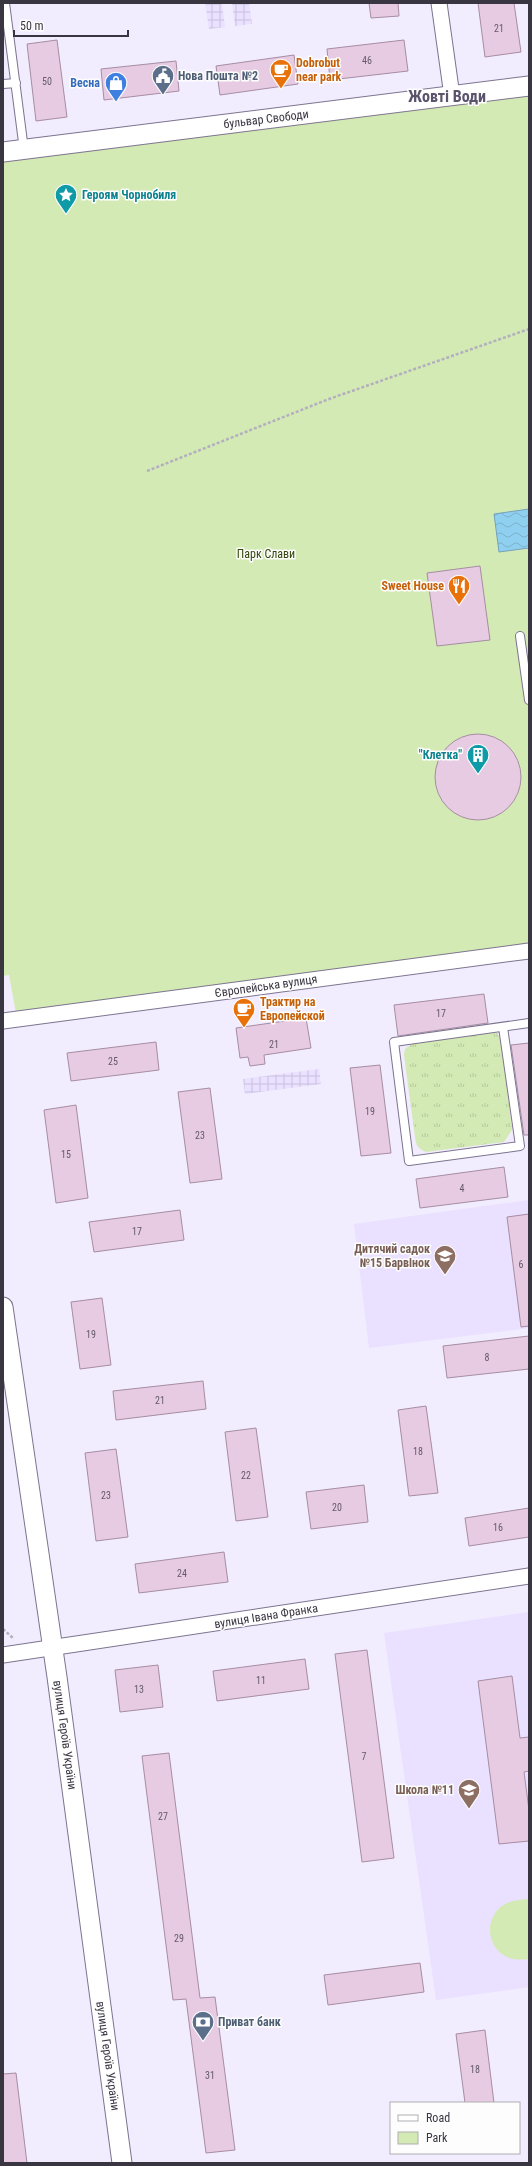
<svg xmlns="http://www.w3.org/2000/svg" width="532" height="2166" viewBox="0 0 532 2166" font-family="'Roboto Condensed',sans-serif">
  <defs>
    <pattern id="industrial-grid" width="8" height="8" patternUnits="userSpaceOnUse"><rect width="8" height="8" fill="#eae0ff"/><path d="M0 4h8M4 0v8" fill="none" stroke="#c9c1dc"/></pattern>
    <pattern id="grass-tufts" width="24" height="20" patternUnits="userSpaceOnUse"><rect width="24" height="20" fill="#d3eab4"/><path d="M3 7l-1-3M5 7V3M7 7l1-3M15 17l-1-3M17 17v-4M19 17l1-3" fill="none" stroke="#b6c99c"/></pattern>
    <pattern id="water-waves" width="16" height="10" patternUnits="userSpaceOnUse"><rect width="16" height="10" fill="#8fcfef"/><path d="M0 5q4-4 8 0t8 0" fill="none" stroke="#7cb2ce"/></pattern>
  </defs>
  <rect width="100%" height="100%" fill="#f2ecff"/>
  <path fill="#eae0ff" d="M529 1200V1328L369 1348 354 1224Z
    M529 1612V1987L436 2000 384 1633Z"/>
  <path fill="url(#industrial-grid)" d="M205 3H222L225 27 209 29Z
    M232 3H249L252 24 235 26Z
    M319 1069 321 1084 245 1094 243 1079Z"/>
  <path fill="url(#grass-tufts)" d="M492 1032 497 1033 502 1042 512 1130 504 1142 426 1152C418 1149 416 1145 415 1137L404 1055 405 1049 413 1043Z"/>
  <path fill="#d3eab4" d="M529 86V951L17 1019 9 975 3 976V157Z
    M529 1899V1959C520 1960 512 1960 505 1956 486 1946 485 1918 502 1906 510 1900 520 1900 529 1899Z"/>
  <path fill="url(#water-waves)" stroke="#75a1bb" d="M529 509V548L499 552 494 514Z"/>
  <path fill="#e6cbe2" stroke="#a68da2" d="M369 3H398L399 16 371 18Z
    M478 3H514L521 52 485 57Z
    M57 40 67 117 36 121 27 44Z
    M404 40 408 71 330 80 327 49Z
    M294 55 298 84 220 95 216 66Z
    M176 61 179 91 104 100 101 69Z
    M480 566 490 640 437 646 427 573Z
    M435 777a43 43 0 1 1 86 0a43 43 0 1 1-86 0Z
    M484 994 488 1023 398 1036 394 1005Z
    M306 1018 311 1048 264 1055 265 1064 250 1066 248 1057 240 1058 236 1028Z
    M156 1042 159 1070 71 1081 67 1053Z
    M529 1043V1135H524L511 1045Z
    M380 1065 391 1153 361 1156 350 1068Z
    M210 1088 222 1179 190 1183 178 1092Z
    M76 1105 88 1198 56 1203 44 1110Z
    M504 1167 508 1197 420 1208 416 1179Z
    M180 1210 184 1240 94 1252 89 1222Z
    M529 1214V1326L521 1327 507 1217Z
    M102 1298 111 1365 80 1369 71 1302Z
    M529 1336V1369L447 1378 443 1346Z
    M203 1381 206 1409 116 1420 113 1391Z
    M426 1406 438 1493 409 1496 398 1410Z
    M256 1428 268 1517 236 1521 225 1432Z
    M116 1449 128 1537 96 1541 85 1453Z
    M364 1485 368 1522 311 1529 306 1492Z
    M529 1508V1537L469 1546 465 1518Z
    M224 1552 228 1582 139 1593 135 1564Z
    M367 1650 394 1858 362 1862 335 1654Z
    M305 1659 309 1689 217 1701 213 1671Z
    M158 1665 163 1707 120 1712 115 1670Z
    M512 1676 520 1738 529 1737V1771L524 1772 529 1810V1841L499 1844 478 1681Z
    M169 1753 200 1998 215 1997 235 2150 206 2153 186 1999 173 2000 142 1756Z
    M420 1963 424 1992 328 2005 324 1975Z
    M485 2030 494 2103H465L456 2034Z
    M16 2073 27 2163H3V2074Z"/>
  <g fill="none" stroke-linecap="round" stroke-linejoin="round">
    <g stroke="#7d748f" stroke-width="10">
      <path id="service" d="M5 3 24 150
        M3 84 16 83
        M520 636 529 700
        M503 1027 520 1146 409 1161 394 1042 529 1023"/>
    </g>
    <g stroke="#7d748f" stroke-width="17">
      <path id="minor" d="M439 3 452 96
        M3 1021 529 951
        M3 1655 529 1576"/>
    </g>
    <g stroke="#7d748f" stroke-width="21">
      <path id="tertiary" d="M3 152 529 86
        M3 1307 57 1677 122 2163"/>
    </g>
    <path stroke="#b4afbf" stroke-width="2.5" stroke-dasharray="3 2" stroke-linecap="butt" d="M147 471 329 399 529 329
      M3 1629 14 1639"/>
    <use href="#service" stroke="#fff" stroke-width="8"/>
    <use href="#minor" stroke="#fff" stroke-width="15"/>
    <use href="#tertiary" stroke="#fff" stroke-width="19"/>
  </g>
  <defs>
    <g id="cafe-pin" transform="scale(1.15)"><path d="M0 17L-7.5 6A9.5 9.5 0 1 1 7.5 6Z" fill="#e8710a" stroke="#fdfdfd"/><path d="M-5.5-4.5H6V0H3Q3 3.5 0 3.5H-2.5Q-5.5 3.5-5.5 0ZM3-3.2v2h1.7v-2ZM-6 4.5H4V6H-6Z" fill="#fff"/></g>
    <g id="civic-pin" transform="scale(1.15)"><path d="M0 17L-7.5 6A9.5 9.5 0 1 1 7.5 6Z" fill="#5c6f8a" stroke="#fdfdfd"/><path d="M-.6-6.5H3V-4.5H.6V-3L4-1V1h2V6H-6V1h2V-1L-.6-3ZM-1.2 2.5V6h2.4V2.5Z" fill="#fff"/></g>
    <g id="shop-pin" transform="scale(1.15)"><path d="M0 17L-7.5 6A9.5 9.5 0 1 1 7.5 6Z" fill="#3f7fe0" stroke="#fdfdfd"/><path d="M-5-2.5h2.3a2.7 3.5 0 0 1 5.4 0H5L5.5 6h-11ZM-1.5-2.5h3a1.5 2.3 0 0 0-3 0Z" fill="#fff"/></g>
    <g id="sight-pin" transform="scale(1.15)"><path d="M0 17L-7.5 6A9.5 9.5 0 1 1 7.5 6Z" fill="#0f9aa8" stroke="#fdfdfd"/><path d="M0-6L1.8-2.2L6-1.7L2.9 1.2L3.7 5.4L0 3.3L-3.7 5.4L-2.9 1.2L-6-1.7L-1.8-2.2Z" fill="#fff"/></g>
    <g id="restaurant-pin" transform="scale(1.15)"><path d="M0 17L-7.5 6A9.5 9.5 0 1 1 7.5 6Z" fill="#e8710a" stroke="#fdfdfd"/><path d="M-5-6h1v4h1v-4h1v4h1v-4h1v5L-1.5 .5V6h-2V.5L-5-1ZM5-6V6H3V1.5H1.5Q1.5-4 5-6Z" fill="#fff"/></g>
    <g id="building-pin" transform="scale(1.15)"><path d="M0 17L-7.5 6A9.5 9.5 0 1 1 7.5 6Z" fill="#0f9aa8" stroke="#fdfdfd"/><path d="M-4-6H4V6H1V3H-1V6H-4ZM-2.5-4.3h1.7v1.8h-1.7ZM.8-4.3h1.7v1.8H.8ZM-2.5-1h1.7V.8h-1.7ZM.8-1h1.7V.8H.8Z" fill="#fff"/></g>
    <g id="school-pin" transform="scale(1.15)"><path d="M0 17L-7.5 6A9.5 9.5 0 1 1 7.5 6Z" fill="#8d6e63" stroke="#fdfdfd"/><path d="M0-5L7-2L0 1L-7-2ZM-4 1L0 2.5L4 1V4Q0 6-4 4Z" fill="#fff"/></g>
    <g id="bank-pin" transform="scale(1.15)"><path d="M0 17L-7.5 6A9.5 9.5 0 1 1 7.5 6Z" fill="#5c6f8a" stroke="#fdfdfd"/><path d="M-6-4H6V4H-6ZM0-2.3a2.3 2.3 0 1 0 0 4.6a2.3 2.3 0 1 0 0-4.6Z" fill="#fff"/></g>
  </defs>
  <g fill-rule="evenodd">
    <use href="#cafe-pin" x="281" y="70"/>
    <use href="#civic-pin" x="163" y="76"/>
    <use href="#shop-pin" x="116" y="83"/>
    <use href="#sight-pin" x="66" y="195"/>
    <use href="#restaurant-pin" x="459" y="586"/>
    <use href="#building-pin" x="478" y="755"/>
    <use href="#cafe-pin" x="244" y="1009"/>
    <use href="#school-pin" x="445" y="1256"/>
    <use href="#school-pin" x="469" y="1790"/>
    <use href="#bank-pin" x="203" y="2022"/>
  </g>
  <g text-anchor="middle" dominant-baseline="central" stroke-width="3" stroke-linejoin="round" paint-order="stroke">
    <g font-size="10" fill="#645a69">
      <text x="499" y="28">21</text>
      <text x="367" y="60">46</text>
      <text x="47" y="81">50</text>
      <text x="441" y="1013">17</text>
      <text x="274" y="1044">21</text>
      <text x="113" y="1061">25</text>
      <text x="370" y="1111">19</text>
      <text x="200" y="1135">23</text>
      <text x="66" y="1154">15</text>
      <text x="462" y="1188">4</text>
      <text x="137" y="1231">17</text>
      <text x="521" y="1264">6</text>
      <text x="91" y="1334">19</text>
      <text x="487" y="1357">8</text>
      <text x="160" y="1400">21</text>
      <text x="418" y="1451">18</text>
      <text x="246" y="1475">22</text>
      <text x="106" y="1495">23</text>
      <text x="337" y="1507">20</text>
      <text x="498" y="1527">16</text>
      <text x="182" y="1573">24</text>
      <text x="261" y="1680">11</text>
      <text x="139" y="1689">13</text>
      <text x="364" y="1756">7</text>
      <text x="163" y="1816">27</text>
      <text x="179" y="1938">29</text>
      <text x="475" y="2069">18</text>
      <text x="210" y="2075">31</text>
    </g>
    <g font-size="12" font-weight="bold" fill="#c56008" stroke="#fdfdfd" text-anchor="start">
      <text x="296" y="63">Dobrobut<tspan x="296" dy="14">near park</tspan></text>
      <text x="444" y="586" text-anchor="end">Sweet House</text>
      <text x="260" y="1002">Трактир на<tspan x="260" dy="14">Европейской</tspan></text>
    </g>
    <g font-size="12" font-weight="bold" fill="#4e5e75" stroke="#fdfdfd" text-anchor="start">
      <text x="178" y="76">Нова Пошта №2</text>
      <text x="218" y="2022">Приват банк</text>
    </g>
    <g font-size="12" font-weight="bold" fill="#366cbe" stroke="#fdfdfd" text-anchor="end">
      <text x="100" y="83">Весна</text>
    </g>
    <g font-size="12" fill="#393541" stroke="#fdfdfd">
      <text transform="translate(266 119) rotate(-7)">бульвар Свободи</text>
      <text transform="translate(266 986) rotate(-8)">Європейська вулиця</text>
      <text transform="translate(266 1616) rotate(-9)">вулиця Івана Франка</text>
      <text transform="translate(65 1735) rotate(82)">вулиця Героїв України</text>
      <text transform="translate(108 2056) rotate(82)">вулиця Героїв України</text>
    </g>
    <g font-size="12" font-weight="bold" fill="#0d838f" stroke="#fdfdfd" text-anchor="start">
      <text x="82" y="195">Героям Чорнобиля</text>
      <text x="462" y="755" text-anchor="end">"Клетка"</text>
    </g>
    <g font-size="12" fill="#324607" stroke="#fdfdfd">
      <text x="266" y="554">Парк Слави</text>
    </g>
    <g font-size="12" font-weight="bold" fill="#785e54" stroke="#fdfdfd" text-anchor="end">
      <text x="430" y="1249">Дитячий садок<tspan x="430" dy="14">№15 Барвінок</tspan></text>
      <text x="454" y="1790">Школа №11</text>
    </g>
    <g font-size="16" font-weight="bold" fill="#5b526c" stroke="#fdfdfd">
      <text x="447" y="96">Жовті Води</text>
    </g>
  </g>
  <rect width="532" height="2166" fill="none" stroke="#393541" stroke-width="8"/>
  <rect x="390" y="2102" width="130" height="52" fill="#fdfdfd" stroke="#afadb2"/>
  <rect x="398" y="2115" width="20" height="6" fill="#ffffff" stroke="#afadb2"/>
  <text x="426" y="2122" font-size="12" fill="#393541">Road</text>
  <rect x="398" y="2132" width="20" height="12" fill="#d3eab4" stroke="#afadb2"/>
  <text x="426" y="2142" font-size="12" fill="#393541">Park</text>
  <path d="M14 30v6h114v-6" fill="none" stroke="#393541" stroke-width="2"/>
  <text x="20" y="30" font-size="12" fill="#393541" stroke="#fdfdfd" stroke-width="3" paint-order="stroke">50 m</text>
</svg>
